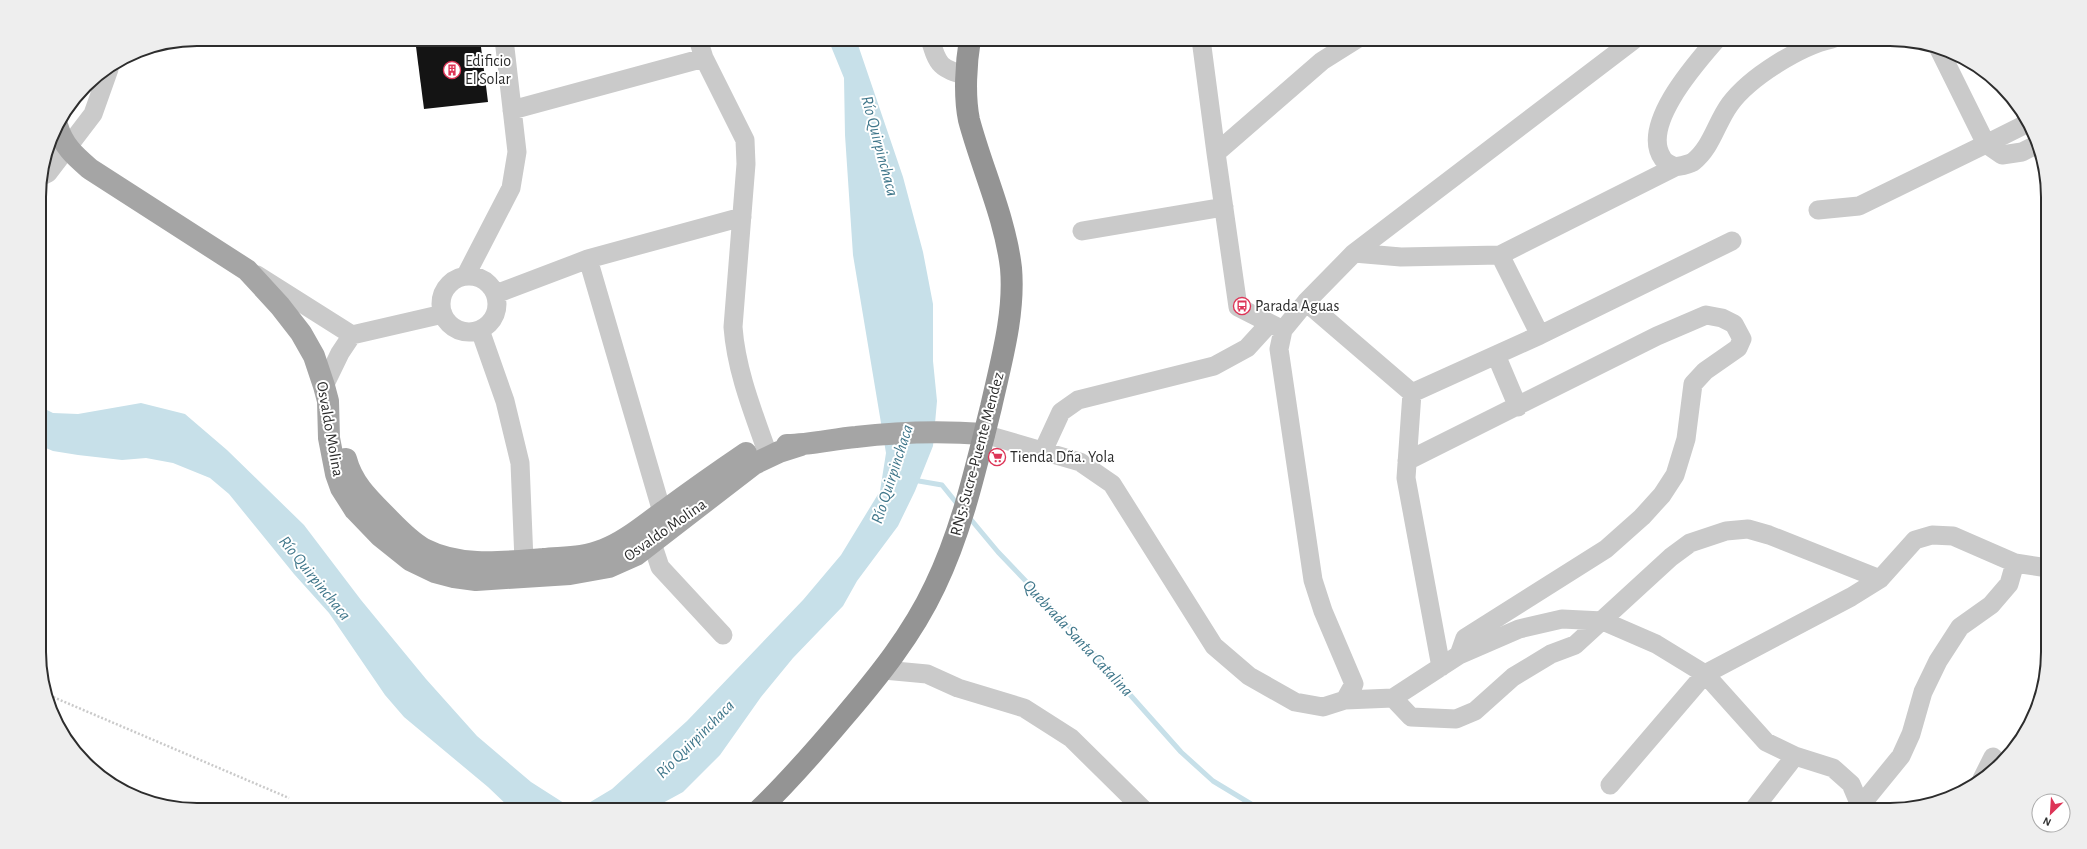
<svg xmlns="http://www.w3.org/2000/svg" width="2087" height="849" viewBox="0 0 2087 849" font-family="'Alegreya Sans',sans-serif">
  <rect width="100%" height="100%" fill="#fff"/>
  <path fill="#c7e0e9" d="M828 39H856L903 177 923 252 933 304V361L937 401 933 446 915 491 898 526 857 581 843 606 793 658 761 697 720 755 683 792 650 810H512L488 787 404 717 385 695 329 613 294 574 229 494 210 478 173 463 146 458 122 460 78 455 53 451 41 446V407L53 413 78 414 141 403 185 414 227 450 304 525 361 600 426 679 477 736 531 782 567 805 587 804 612 789 687 721 803 600 841 555 880 491 886 453 853 255 845 135 844 78Z"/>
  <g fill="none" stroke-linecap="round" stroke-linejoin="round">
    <path stroke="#c7e0e9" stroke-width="5" d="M913 480 942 485 959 506
      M968 516 998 552 1068 625 1181 752 1213 781 1261 810"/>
  </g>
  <path fill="#141414" d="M415 39H480L488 102 424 109Z"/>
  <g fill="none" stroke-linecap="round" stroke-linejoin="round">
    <path stroke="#cacaca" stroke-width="2.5" stroke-dasharray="2 2" stroke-linecap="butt" d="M46 694 289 798"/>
    <path stroke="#cacaca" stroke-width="19" d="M698 39 704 58 745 140 746 164 733 327C736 368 751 407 765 446
      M930 39C938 66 940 68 967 76
      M1201 39 1216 153 1238 307 1283 330
      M1717 39C1697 62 1639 126 1663 159 1665 162 1671 165 1675 167 1680 166 1688 165 1693 162 1712 147 1716 123 1730 104 1750 77 1800 46 1832 39
      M1938 47 1986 144 2028 123
      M512 110 704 58
      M1216 153 1322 61 1357 39
      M42 176 48 173 93 114 109 69
      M1818 210 1859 206 1986 144 2002 155 2022 152 2038 144
      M1082 231 1224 207
      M1354 253 1401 257 1500 255 1675 167
      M1500 255 1540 335
      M588 259 662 512 672 521
      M257 275 352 335
      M466 275 511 188 517 152 504 39
      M441 304a28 28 0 1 1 56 0a28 28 0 1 1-56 0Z
      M496 294 588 259 742 217
      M1306 302 1412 393 1540 335 1732 241
      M480 330 505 401 520 463 524 561 527 575
      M1496 355 1518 407
      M324 386 340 353 352 335 443 314
      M1412 393 1406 478 1441 667
      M984 434 1080 462 1112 484 1214 646 1249 676 1295 702 1323 707 1345 700 1354 684 1323 611 1313 580 1279 349 1283 330 1306 302 1354 253 1635 39
      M1043 451 1061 412 1078 400 1214 366 1247 348 1269 324
      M1407 461 1657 336 1706 315 1722 318 1734 324 1742 339 1738 348 1705 371 1693 384 1686 439 1675 475 1662 495 1642 517 1606 549 1465 638 1459 655
      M642 532 652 543 660 567 723 635
      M884 670 927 674 958 688 1024 708 1071 738 1144 810
      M1393 698 1411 717 1456 719 1475 711 1513 677 1551 654 1575 645 1671 557 1690 543 1726 531 1748 529 1769 535 1880 579
      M1345 700 1393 698 1459 655 1519 629 1562 619 1603 621 1656 644 1705 674 1766 742 1795 756 1833 768 1851 784 1862 810
      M1982 779 1993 757
      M1610 785 1705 674 1851 597 1880 579 1915 540 1932 535 1953 536 2015 563 2048 568
      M1861 805 1901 756 1911 734 1923 692 1938 661 1960 627 1991 605 2009 584 2015 563
      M1753 810 1795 756"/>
    <path stroke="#a5a5a5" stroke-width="22" d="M57 125C63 146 75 156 90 169L247 270 280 306 301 333 314 356 324 386 328 401 329 438 336 474 341 488 355 510 380 536 410 560 435 572 454 577 476 580 570 574 609 567 636 555 754 464 779 452 801 445
      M787 445C810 445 833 439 856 437 899 432 941 431 984 434
      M346 459C352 482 367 497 383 513 396 526 408 540 424 549 461 568 504 562 543 559 563 557 584 558 603 550 626 541 644 525 664 511 691 491 718 472 746 453"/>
    <path stroke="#949494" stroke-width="22" d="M759 810C789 781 816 750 843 718 878 677 912 635 935 586 962 530 976 467 991 407 1001 362 1015 314 1011 268 1005 217 982 169 969 120 964 96 966 63 970 39"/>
  </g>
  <defs>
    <g id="building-ring" transform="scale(0.9)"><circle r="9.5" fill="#fff" stroke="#dd3557" stroke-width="1.5"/><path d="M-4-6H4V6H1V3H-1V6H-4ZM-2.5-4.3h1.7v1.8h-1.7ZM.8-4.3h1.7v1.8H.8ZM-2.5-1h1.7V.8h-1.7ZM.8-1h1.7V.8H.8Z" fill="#dd3557"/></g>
    <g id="bus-ring" transform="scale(0.9)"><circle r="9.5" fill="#fff" stroke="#dd3557" stroke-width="1.5"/><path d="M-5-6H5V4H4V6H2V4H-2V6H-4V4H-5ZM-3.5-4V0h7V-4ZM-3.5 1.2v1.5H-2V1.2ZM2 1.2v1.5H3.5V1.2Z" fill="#dd3557"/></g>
    <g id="supermarket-ring" transform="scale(0.9)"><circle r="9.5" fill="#fff" stroke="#dd3557" stroke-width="1.5"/><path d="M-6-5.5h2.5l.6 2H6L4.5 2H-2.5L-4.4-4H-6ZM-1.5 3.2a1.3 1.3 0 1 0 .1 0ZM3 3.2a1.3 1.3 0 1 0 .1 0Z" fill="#dd3557"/></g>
  </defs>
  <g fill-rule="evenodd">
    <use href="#building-ring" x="452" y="70"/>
    <use href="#bus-ring" x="1242" y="306"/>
    <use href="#supermarket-ring" x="997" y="457"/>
  </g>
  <g text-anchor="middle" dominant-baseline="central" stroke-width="4" stroke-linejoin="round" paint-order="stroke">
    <g font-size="16" fill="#2d2d2d" stroke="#fff" text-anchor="start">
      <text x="465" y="61">Edificio<tspan x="465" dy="18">El Solar</tspan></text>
      <text x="1255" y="306">Parada Aguas</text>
      <text x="1010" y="457">Tienda Dña. Yola</text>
    </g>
    <g font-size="16" fill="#2d2d2d" stroke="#fff">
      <text transform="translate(330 429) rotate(80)">Osvaldo Molina</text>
      <text transform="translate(977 454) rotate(-75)">RN5: Sucre-Puente Mendez</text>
      <text transform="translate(665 530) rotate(-35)">Osvaldo Molina</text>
    </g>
    <g font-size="17" font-style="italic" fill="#3f768a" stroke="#fff">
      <text transform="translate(880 146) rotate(75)">Río Quirpinchaca</text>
      <text transform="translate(892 474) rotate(-72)">Río Quirpinchaca</text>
      <text transform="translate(315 578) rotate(51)">Río Quirpinchaca</text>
      <text transform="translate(1078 638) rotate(47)">Quebrada Santa Catalina</text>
      <text transform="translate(695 739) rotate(-45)">Río Quirpinchaca</text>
    </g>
  </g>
  <path d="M0 0H2087V849H0ZM197 46H1890A151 151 0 0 1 2041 197V652A151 151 0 0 1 1890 803H197A151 151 0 0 1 46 652V197A151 151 0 0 1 197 46Z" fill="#eee" fill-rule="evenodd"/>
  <path fill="none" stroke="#2d2d2d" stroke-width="2" d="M197 46H1890A151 151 0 0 1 2041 197V652A151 151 0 0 1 1890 803H197A151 151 0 0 1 46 652V197A151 151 0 0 1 197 46Z"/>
  <g transform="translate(2051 813) rotate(205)"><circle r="19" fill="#ffffff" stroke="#ababab"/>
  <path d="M0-3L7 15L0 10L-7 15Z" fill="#dd3557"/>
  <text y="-6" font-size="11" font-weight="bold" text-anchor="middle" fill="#2d2d2d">N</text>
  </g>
</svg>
